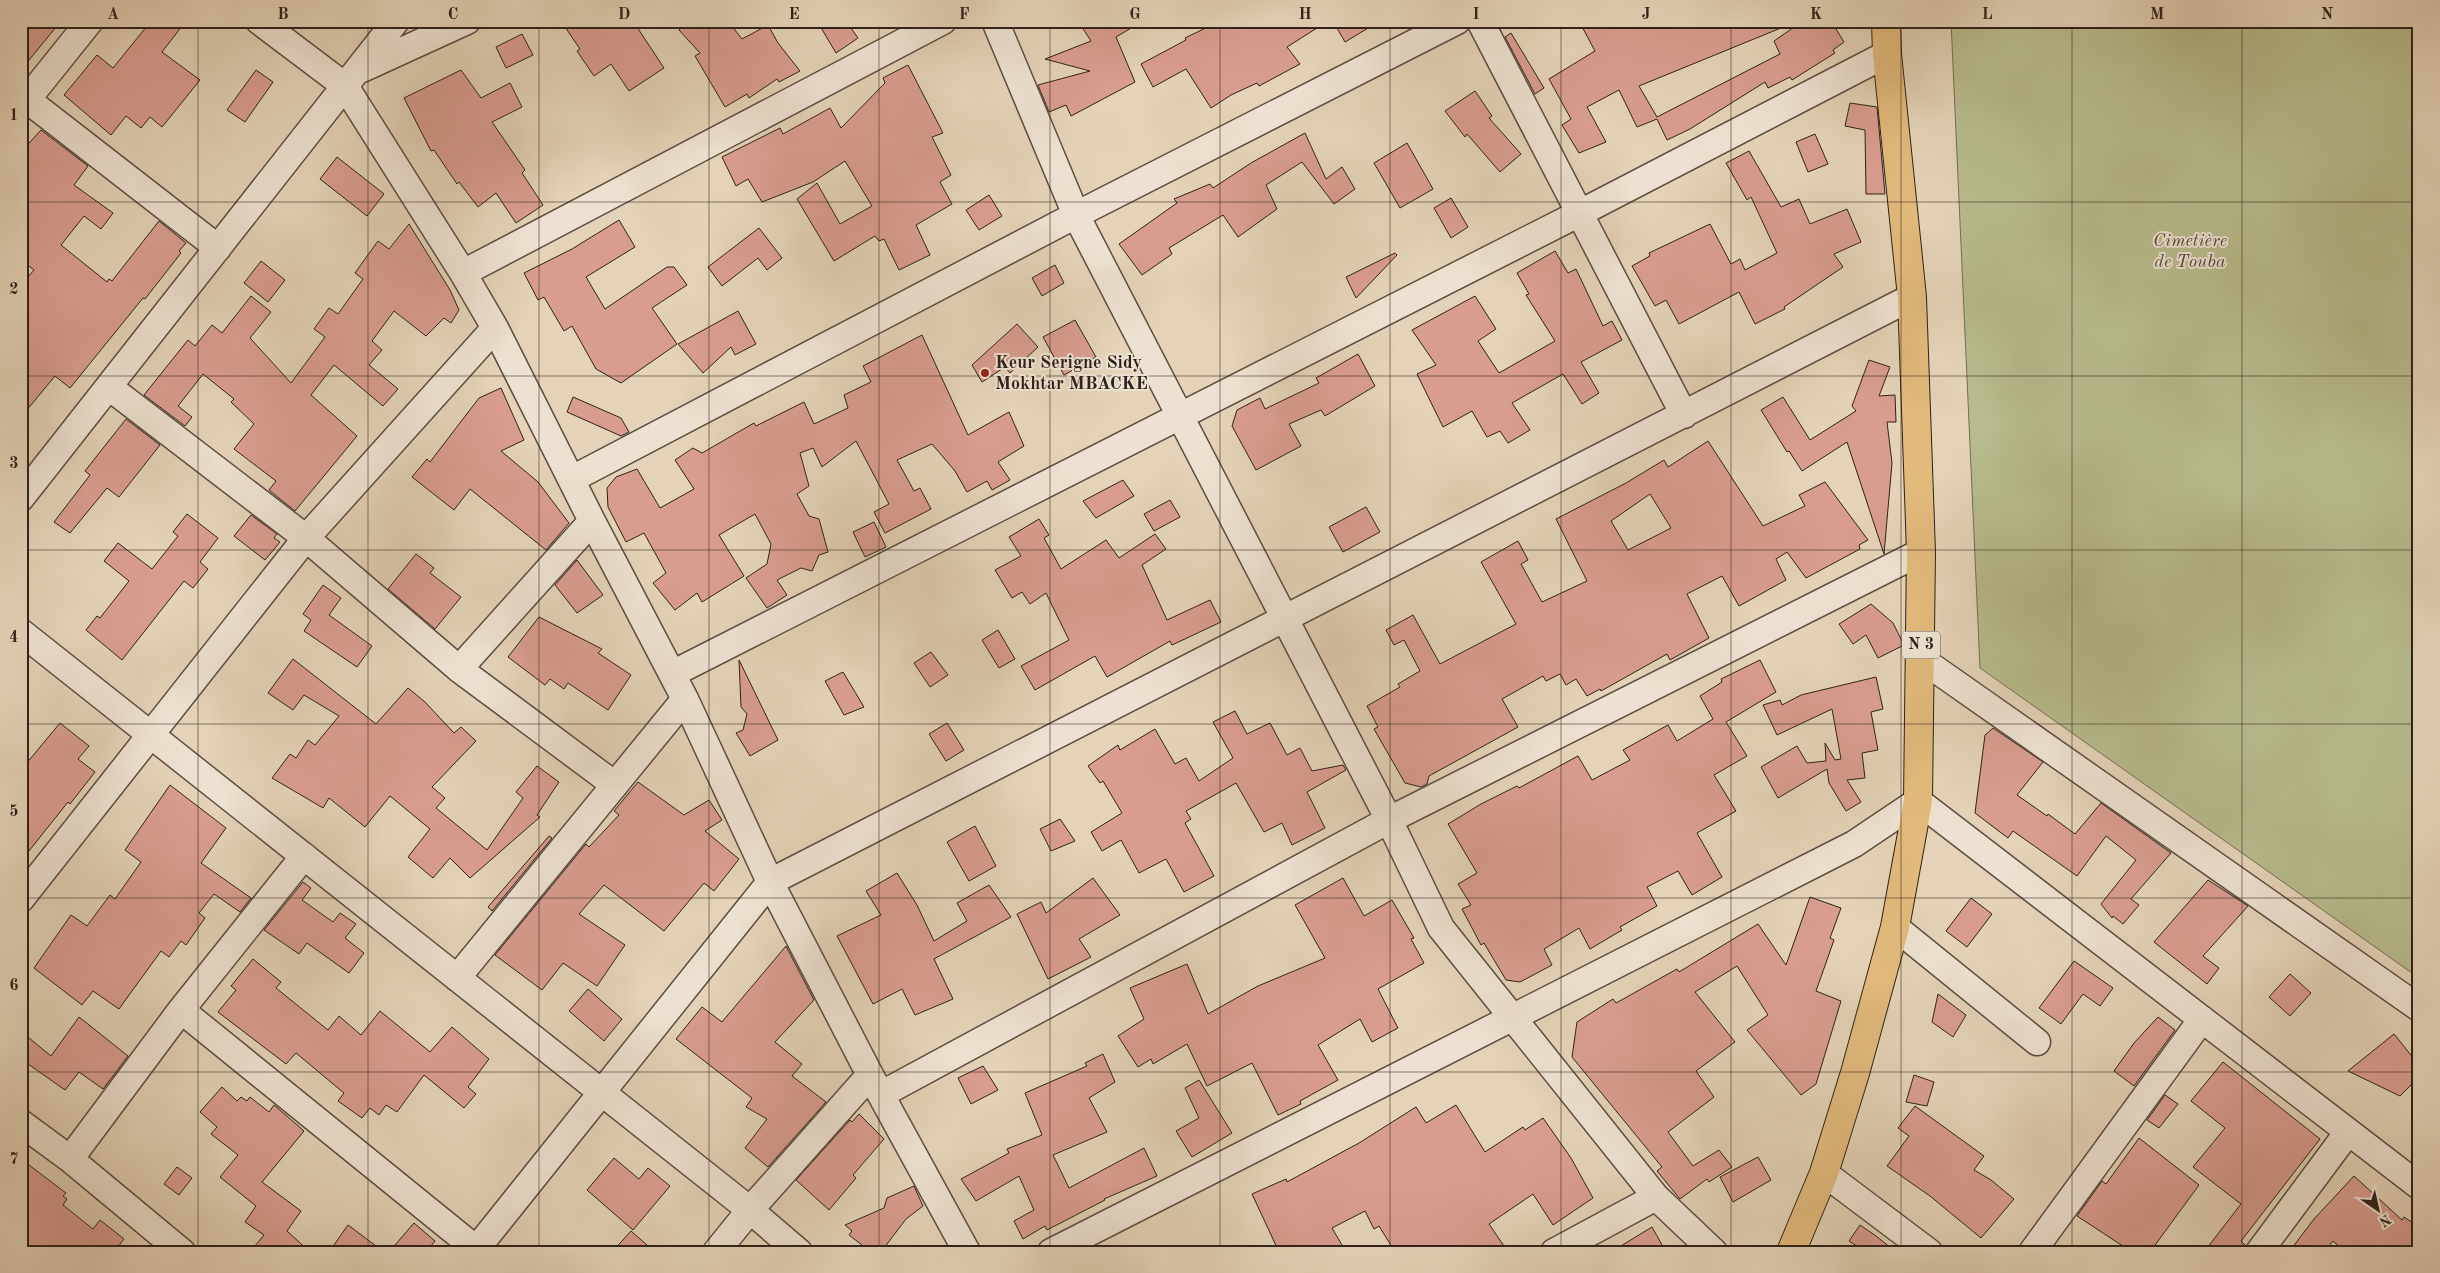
<svg xmlns="http://www.w3.org/2000/svg" width="2440" height="1273" viewBox="0 0 2440 1273" font-family="'Old Standard TT',serif">
  <rect width="100%" height="100%" fill="#e4d3b8"/>
  <filter id="stains"><feTurbulence type="fractalNoise" baseFrequency=".004" numOctaves="4"/><feColorMatrix values="0 0 0 0 .2 0 0 0 0 .09 0 0 0 0 .02 0 0 0 .5 -.17"/></filter>
  <radialGradient id="worn" r=".72"><stop offset=".6" stop-color="#630" stop-opacity="0"/><stop offset="1" stop-color="#630" stop-opacity=".3"/></radialGradient>
  <path fill="#b7bb8d" stroke="#736e53" d="M1951 21H2419V978L1980 668Z"/>
  <path fill="#d99d90" stroke="#2f2119" fill-rule="evenodd" d="M21 21H61L21 70Z
    M151 21H186L162 52 200 80 162 127 150 117 141 128 126 116 111 135 64 95 97 55 113 68Z
    M561 21H633L664 68 629 91 611 64 594 76 577 51 580 49Z
    M689 21H728L742 39 768 25 778 43 800 71 779 82 777 79 749 98 747 94 725 107 695 56 700 53 679 30Z
    M817 21H846L858 38 836 53Z
    M1078 21H1143L1116 37 1135 82 1071 116 1066 105 1049 112 1038 85 1090 71 1045 59 1091 41Z
    M1220 21H1328L1287 47 1300 64 1259 86 1257 83 1231 95 1211 108 1186 69 1153 87 1141 64 1186 40 1185 38Z
    M1333 21H1380L1345 42Z
    M1579 21H1798L1639 86 1657 117 1780 54 1774 41 1803 21H1831L1844 42 1833 50 1835 53 1792 80 1790 77 1768 88 1765 82 1690 129 1667 140 1657 119 1637 127 1619 90 1587 107 1606 142 1579 153 1562 125 1571 119 1549 79 1595 51Z
    M1511 33 1544 88 1535 94 1505 37Z
    M522 34 533 55 506 68 496 47Z
    M908 65 943 133 932 137 951 175 940 182 952 204 916 225 930 255 899 270 884 239 879 241 875 236 834 261 797 199 817 183 840 224 872 206 845 161 813 182 762 202 748 179 736 186 722 157 780 128 783 134 830 108 841 128 885 83 883 78Z
    M256 70 273 82 245 122 227 110Z
    M461 70 481 98 510 83 522 107 492 122 525 170 522 173 543 205 516 223 496 193 478 207 459 182 457 184 434 150 431 151 404 98Z
    M1475 91 1492 116 1489 118 1521 154 1500 172 1467 134 1465 137 1445 111Z
    M1850 103 1877 107 1885 194H1866L1865 130 1845 126Z
    M41 130 88 166 74 185 113 213 101 229 84 216 61 245 107 282 109 279 112 281 159 221 186 243 179 251 181 253 145 299 143 298 70 388 55 376 21 417V285L34 270 21 260V152Z
    M1305 133 1326 179 1342 167 1355 189 1334 204 1302 162 1266 185 1277 209 1238 237 1223 215 1169 248 1172 254 1142 275 1119 244 1177 203 1174 199 1210 184 1213 188 1251 163Z
    M1815 134 1828 164 1808 172 1796 142Z
    M1407 143 1433 189 1400 208 1374 163Z
    M1749 151 1781 207 1799 199 1810 224 1847 209 1861 242 1834 254 1843 267 1784 307 1785 309 1755 324 1739 292 1679 324 1666 300 1655 306 1632 266 1650 256 1649 253 1710 224 1731 264 1740 259 1745 270 1777 253 1751 197 1747 200 1726 163Z
    M337 157 384 194 367 216 320 179Z
    M989 195 1002 216 979 230 966 210Z
    M1451 198 1468 227 1451 238 1434 208Z
    M619 220 635 247 586 277 605 309 667 267H674L687 285 652 308 677 344 621 383 596 369 572 326 564 331 544 297 538 300 524 273 572 249Z
    M409 224 450 290 459 310 451 323 444 318 426 336 394 311 372 341 382 350 369 365 398 389 383 406 334 365 311 395 357 436 295 511 269 490 276 481 234 449 254 424 231 402 234 399 203 374 178 406 192 417 185 426 144 395 188 340 195 346 212 325 222 333 251 296 271 312 250 338 291 383 325 337 314 329 329 308 338 314 363 279 355 273 378 241 389 249Z
    M759 228 782 258 767 270 758 258 722 286 708 267Z
    M1555 251 1568 273 1576 269 1603 326 1612 321 1622 340 1581 362 1599 393 1582 404 1563 374 1512 403 1530 430 1508 443 1500 431 1487 437 1472 411 1443 427 1417 374 1436 365 1412 330 1475 296 1496 329 1478 341 1499 373 1555 341 1526 295 1529 294 1517 273Z
    M1395 253 1397 255 1356 298 1346 277Z
    M261 261 285 280 268 302 244 283Z
    M1055 265 1064 283 1042 296 1032 278Z
    M738 311 756 344 735 355 731 347 703 373 678 344Z
    M1075 320 1096 357 1064 375 1043 337Z
    M1017 324 1038 347 1010 373 1005 367 982 382 972 365Z
    M922 335 968 435 1009 412 1024 446 998 462 1010 480 992 490 987 481 967 492 955 471 932 444 897 460 914 491 920 488 931 509 885 533 874 512 889 504 856 441 822 467 813 448 800 453 809 486 797 494 809 516 819 519 828 552 819 555 812 571 801 568 777 580 787 595 767 608 746 578 767 564 771 544 755 514 719 535 744 576 702 602 697 593 675 610 653 583 666 573 644 533 626 542 608 507 607 488 616 477 637 469 660 508 694 489 675 460 693 448 702 453 754 423 756 426 804 402 814 424 848 408 844 395 871 382 863 366Z
    M1358 354 1375 386 1325 416 1321 410 1289 424 1301 446 1256 470 1232 426 1237 410 1260 398 1265 409 1319 383 1316 378Z
    M1869 360 1890 367 1879 396 1895 395 1896 422H1887L1892 463 1884 554 1847 442 1802 471 1789 451 1787 452 1761 410 1783 397 1810 440 1856 411 1852 406Z
    M501 388 524 440 501 451 538 482 569 523 546 550 470 489 454 510 412 477 427 459 430 462 479 398Z
    M573 397 621 418 629 432 621 436 567 412Z
    M126 419 160 445 119 497 107 488 70 533 54 522 90 475 85 471Z
    M1708 441 1763 526 1805 506 1799 495 1825 482 1868 540 1859 545 1860 549 1806 578 1787 552 1776 559 1786 580 1739 606 1722 576 1687 594 1709 638 1670 660 1667 654 1601 691 1600 689 1587 696 1576 679 1566 685 1560 674 1546 681 1543 676 1502 699 1518 727 1429 776 1427 784 1421 787 1405 783 1374 729 1378 727 1367 706 1400 687 1398 684 1420 671 1404 640 1394 645 1386 630 1413 615 1440 664 1516 624 1481 562 1518 541 1528 560 1521 564 1542 602 1587 581 1556 519 1626 483 1664 460 1668 467ZM1650 494 1671 528 1628 550 1611 521Z
    M1123 480 1134 496 1096 518 1083 501Z
    M1170 500 1180 517 1154 531 1144 514Z
    M1366 507 1380 532 1343 552 1329 527Z
    M187 514 218 538 200 562 208 569 193 588 184 581 122 660 86 630 97 616 100 618 129 581 104 561 118 543 152 569 178 536 173 532Z
    M251 515 277 534 274 538 280 542 265 560 234 536Z
    M1039 519 1049 535 1044 538 1061 569 1106 540 1119 558 1155 534 1166 549 1142 565 1167 620 1210 600 1221 622 1172 645 1170 641 1107 677 1095 656 1035 690 1021 666 1069 640 1046 593 1030 604 1022 592 1012 598 995 570 1021 556 1009 537Z
    M874 522 886 547 865 557 853 532Z
    M416 554 434 568 430 573 461 597 435 629 388 589Z
    M577 560 603 595 577 613 555 585Z
    M323 585 341 598 329 615 372 646 357 667 304 631 311 620 303 614Z
    M1871 604 1893 623 1904 645 1878 658 1866 635 1853 644 1839 624Z
    M539 617 602 649 598 653 631 675 608 710 568 683 564 689 550 679 545 685 508 657Z
    M998 630 1015 659 999 668 982 640Z
    M931 652 948 675 930 687 914 663Z
    M293 659 376 724 408 688 425 702 454 733 461 727 476 741 432 787 445 798 436 808 487 850 523 798 516 792 537 766 559 782 537 815 540 817 470 878 450 858 433 878 408 857 430 829 390 796 365 827 329 798 323 808 272 778 290 754 296 758 308 740 315 745 339 716 304 695 293 710 268 693Z
    M739 660 778 740 750 756 736 733 743 730 747 714 741 707Z
    M1760 660 1776 692 1726 722 1747 756 1714 775 1736 811 1697 833 1722 877 1692 895 1678 871 1647 887 1657 906 1620 927 1622 930 1590 949 1579 928 1544 949 1552 965 1520 982 1506 980 1484 943 1481 945 1462 909 1471 905 1458 884 1477 873 1448 824 1481 804 1517 786 1519 788 1578 756 1592 780 1630 760 1623 750 1668 725 1677 741 1713 719 1700 696 1722 682 1721 679Z
    M843 672 864 707 844 715 825 681Z
    M1876 677 1883 709 1871 712 1878 750 1862 753 1865 778 1847 780 1861 802 1846 811 1829 783 1827 769 1778 798 1761 767 1797 746 1807 763 1826 761 1825 743 1835 760 1841 759 1832 709 1777 735 1763 705 1780 700 1782 705 1801 695Z
    M1235 711 1247 734 1270 723 1287 755 1300 748 1312 771 1343 765 1346 770 1307 792 1325 828 1292 845 1282 823 1264 832 1236 783 1186 811 1191 819 1185 823 1214 876 1184 892 1166 859 1139 873 1121 840 1102 851 1091 832 1122 813 1103 781 1100 783 1088 766 1118 745 1120 750 1155 729 1175 764 1186 758 1199 781 1233 758 1213 722Z
    M60 723 89 746 78 759 95 772 70 804 68 802 21 861V770Z
    M947 723 964 750 946 761 929 734Z
    M1993 728 2043 762 2017 795 2047 816 2048 814 2075 834 2101 803 2171 853 2131 899 2139 905 2123 924 2113 916 2112 918 2101 904 2136 860 2106 836 2077 876 2013 831 2008 838 1975 813 1985 735Z
    M638 782 684 815 709 800 722 820 705 831 739 859 714 891 704 883 664 931 604 885 579 914 625 945 597 986 563 963 542 990 495 955 586 844 589 847 619 815 614 811Z
    M170 785 226 828 201 863 251 898 240 912 214 894 199 913 205 918 186 945 181 941 169 957 161 951 119 1009 93 991 82 1005 34 968 71 915 87 926 110 895 115 899 141 862 125 850Z
    M1060 819 1075 841 1051 851 1040 829Z
    M975 826 996 866 969 881 947 842Z
    M549 836 552 838 492 911 488 907Z
    M897 873 917 905 934 941 967 921 957 903 989 885 1011 917 934 959 953 999 915 1015 902 989 873 1004 837 936 881 915 866 891Z
    M1093 878 1120 915 1079 939 1091 957 1048 979 1017 914 1041 902 1046 913Z
    M1343 878 1364 916 1392 900 1414 938 1411 939 1424 963 1378 989 1398 1028 1372 1042 1360 1019 1318 1045 1338 1080 1300 1101 1301 1104 1278 1115 1252 1063 1207 1086 1187 1044 1153 1064 1151 1059 1138 1067 1118 1036 1144 1019 1130 988 1187 964 1208 1014 1258 986 1325 958 1295 905Z
    M2208 880 2248 906 2203 956 2219 968 2207 984 2154 942Z
    M303 882 311 888 302 900 333 922 340 913 356 924 345 938 364 953 349 973 307 943 299 954 264 930Z
    M1810 897 1841 908 1830 938 1834 940 1816 991 1841 1001 1816 1084 1801 1095 1747 1030 1768 1015 1737 966 1695 992 1735 1042 1696 1071 1714 1097 1668 1132 1693 1166 1719 1150 1732 1167 1709 1182 1707 1179 1680 1199 1657 1171 1662 1167 1572 1057 1577 1022 1613 999 1616 1003 1677 969 1679 972 1758 924 1786 965Z
    M1971 898 1992 914 1967 947 1946 931Z
    M786 946 814 1000 775 1042 802 1064 792 1076 826 1102 768 1167 745 1148 767 1119 746 1107 752 1098 676 1039 702 1007 722 1022Z
    M253 959 281 982 276 988 328 1030 339 1016 361 1035 380 1011 430 1052 452 1027 489 1059 468 1087 476 1094 464 1108 424 1075 397 1112 386 1105 379 1115 370 1108 362 1118 338 1101 344 1093 296 1053 286 1064 218 1012 236 990 231 986Z
    M2074 961 2113 988 2100 1006 2083 994 2061 1024 2039 1008Z
    M2290 974 2311 993 2290 1016 2269 997Z
    M588 989 622 1019 604 1041 569 1011Z
    M1938 994 1966 1015 1953 1037 1932 1022Z
    M79 1017 128 1056 103 1089 79 1072 65 1090 21 1059V1047L29 1038 51 1056Z
    M2158 1017 2175 1030 2134 1086 2114 1071 2134 1043Z
    M2394 1034 2419 1065V1077L2400 1096 2348 1071Z
    M1103 1054 1115 1082 1089 1098 1107 1132 1053 1155 1069 1188 1144 1148 1157 1176 1104 1199 1105 1200 1047 1230 1045 1226 1023 1239 1014 1221 1034 1210 1019 1176 976 1201 961 1179 1009 1153 1007 1149 1042 1135 1025 1093 1087 1066 1085 1063Z
    M2223 1062 2320 1139 2241 1241 2246 1246 2244 1252H2204L2241 1204 2193 1167 2225 1128 2191 1101Z
    M983 1066 998 1090 971 1104 958 1078Z
    M1914 1075 1934 1082 1927 1106 1906 1102Z
    M1199 1080 1232 1133 1192 1157 1176 1131 1199 1118 1185 1088Z
    M222 1087 237 1101 241 1097 247 1101 250 1097 269 1112 274 1105 304 1131 262 1182 301 1211 287 1231 310 1252H250L264 1235 245 1222 256 1206 220 1177 238 1155 211 1134 217 1127 200 1112Z
    M2165 1095 2178 1104 2159 1128 2147 1120Z
    M1456 1105 1485 1152 1523 1127 1525 1130 1543 1118 1571 1158 1593 1198 1553 1225 1533 1194 1489 1224 1508 1252H1395L1379 1226 1374 1229 1365 1211 1332 1228 1346 1252H1279L1252 1194 1286 1179 1287 1182 1359 1143 1416 1107 1426 1123Z
    M1915 1106 1984 1156 1974 1170 1991 1180 2014 1199 1981 1238 1930 1196 1887 1166 1909 1136 1898 1128Z
    M859 1114 884 1139 853 1175 856 1178 829 1210 796 1180 850 1120 852 1122Z
    M2139 1138 2199 1185 2150 1252H2132L2077 1216 2102 1181 2106 1184Z
    M1758 1157 1771 1180 1733 1202 1720 1177Z
    M614 1158 639 1179 648 1168 670 1186 633 1230 587 1190Z
    M21 1159 66 1193 63 1196 67 1199 63 1205 93 1229 100 1220 124 1239 114 1252H21Z
    M177 1167 192 1178 179 1195 164 1184Z
    M2354 1176 2402 1220 2404 1217 2419 1227V1252H2345L2333 1241 2324 1252H2289L2314 1219Z
    M914 1186 923 1206 906 1219 881 1252H871L849 1235 852 1231 845 1225 884 1208 887 1198Z
    M414 1223 435 1241 426 1252H389Z
    M348 1225 384 1252H329Z
    M1860 1225 1876 1236 1896 1252H1866L1849 1241Z
    M1652 1227 1666 1252H1611Z
    M631 1231 655 1252H612Z"/>
  <g fill="none" stroke-linecap="round" stroke-linejoin="round">
    <g stroke="#5c4e41" stroke-width="29">
      <path id="minor" d="M259 21 345 86 463 273 495 328 592 521 685 699 770 882 870 1075 967 1252
        M995 21 1076 215 1389 820 1441 928 1656 1197 1714 1252
        M1480 21 1684 415
        M362 69 467 21
        M21 95 218 248
        M21 107 90 21
        M463 273 943 21
        M109 387 306 538 459 669 615 785
        M572 479 1076 215 1457 21
        M21 498 396 21
        M21 632 750 1210 799 1252
        M1921 659 2419 1008
        M459 669 592 521
        M672 674 1580 213 1887 54
        M21 899 306 538 495 328
        M1895 927 2037 1042
        M457 978 685 699
        M181 1010 476 1249
        M882 1094 1389 820 1921 552
        M21 1123 70 1159 182 1252
        M70 1159 181 1010 304 856
        M1824 1173 1929 1252
        M474 1252 770 882 1912 297
        M716 1252 750 1210 870 1075
        M1051 1252 1854 844 1918 801 2419 1186
        M1554 1252 1656 1197
        M2032 1252 2202 1019
        M2259 1252 2348 1132"/>
    </g>
    <g stroke="#2f2119" stroke-width="30">
      <path id="major" d="M1791 1252 1824 1173 1855 1073 1895 927 1918 801 1921 552 1912 297 1887 54 1886 21"/>
    </g>
    <use href="#minor" stroke="#ede2d1" stroke-width="26"/>
    <use href="#major" stroke="#e2ba7c" stroke-width="28"/>
  </g>
  <path fill="none" stroke="#2f2119" stroke-width="1" stroke-opacity="0.55" d="M198 21V1252M368 21V1252M539 21V1252M709 21V1252M879 21V1252M1050 21V1252M1220 21V1252M1390 21V1252M1561 21V1252M1731 21V1252M1901 21V1252M2072 21V1252M2242 21V1252M21 202H2419M21 376H2419M21 550H2419M21 724H2419M21 898H2419M21 1072H2419"/>
  <circle fill="#8f2418" stroke="#ede2d1" stroke-width="2" cx="985" cy="373" r="5"/>
  <g text-anchor="middle" dominant-baseline="central" stroke-width="4" stroke-linejoin="round" paint-order="stroke">
    <rect fill="#ede2d1" stroke="#685b50" stroke-width="1" x="1902" y="631.5" width="38" height="27" rx="4"/>
    <g font-size="16" font-weight="bold" fill="#2f2119">
      <text x="1921" y="645">N 3</text>
    </g>
    <g font-size="18" font-style="italic" fill="#514836" stroke="#ede2d1">
      <text x="2190" y="241">Cimetière<tspan x="2190" dy="21">de Touba</tspan></text>
    </g>
    <g font-size="18" font-weight="bold" fill="#2f2119" stroke="#ede2d1" text-anchor="start">
      <text x="995" y="363">Keur Serigne Sidy<tspan x="995" dy="21">Mokhtar MBACKE</tspan></text>
    </g>
  </g>
  <rect width="2440" height="1273" fill="none" stroke="#e4d3b8" stroke-width="55"/>
  <g transform="translate(2378 1210) rotate(146)" stroke="#ede2d1" stroke-width="4" paint-order="stroke">
  <path d="M0-4L9 19L0 12L-9 19Z" fill="#2f2119"/>
  <text y="-8" font-size="14" font-weight="bold" text-anchor="middle" fill="#2f2119">N</text>
  </g>
  <rect x="28" y="28" width="2384" height="1218" fill="none" stroke="#2f2119" stroke-width="2"/>
  <g font-size="16" text-anchor="middle" font-weight="bold" fill="#2f2119">
    <text x="113" y="19">A</text>
    <text x="283" y="19">B</text>
    <text x="453" y="19">C</text>
    <text x="624" y="19">D</text>
    <text x="794" y="19">E</text>
    <text x="964" y="19">F</text>
    <text x="1135" y="19">G</text>
    <text x="1305" y="19">H</text>
    <text x="1476" y="19">I</text>
    <text x="1646" y="19">J</text>
    <text x="1816" y="19">K</text>
    <text x="1987" y="19">L</text>
    <text x="2157" y="19">M</text>
    <text x="2327" y="19">N</text>
    <text x="14" y="120">1</text>
    <text x="14" y="294">2</text>
    <text x="14" y="468">3</text>
    <text x="14" y="642">4</text>
    <text x="14" y="816">5</text>
    <text x="14" y="990">6</text>
    <text x="14" y="1164">7</text>
  </g>
  <rect width="100%" height="100%" filter="url(#stains)"/>
  <rect width="100%" height="100%" fill="url(#worn)"/>
</svg>
